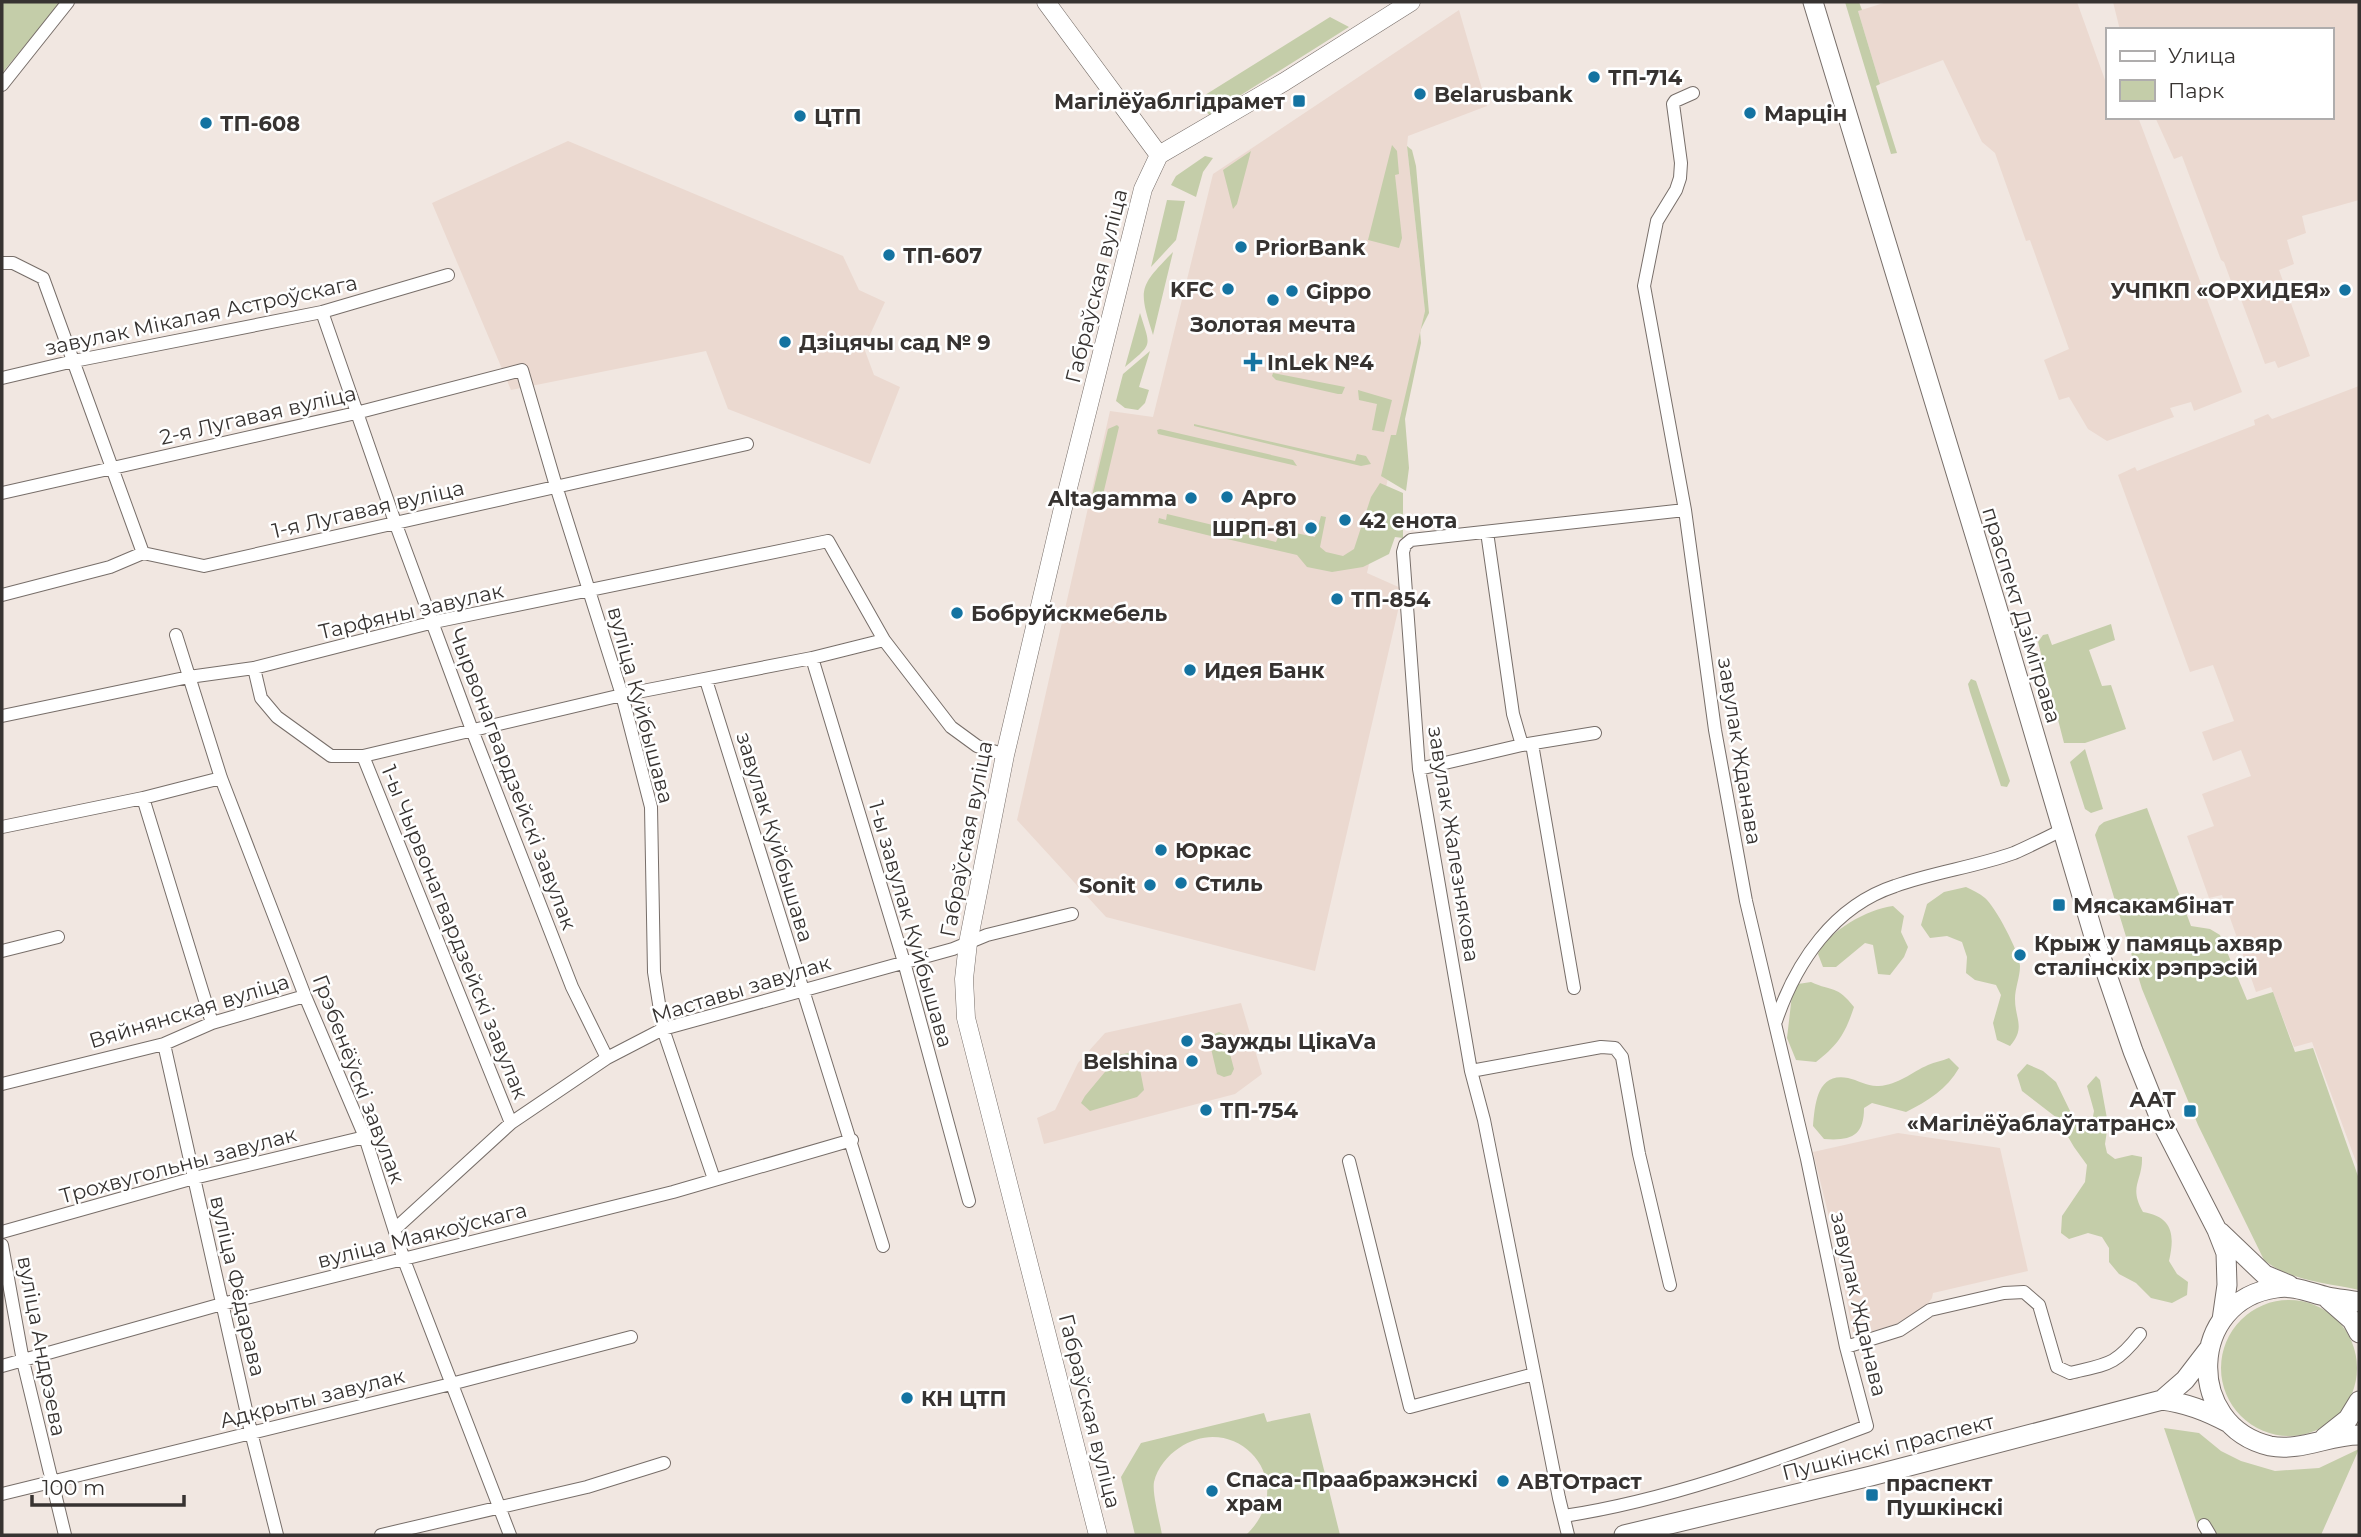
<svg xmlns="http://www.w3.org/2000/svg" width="2361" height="1537" viewBox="0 0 2361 1537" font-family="Montserrat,sans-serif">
  <rect width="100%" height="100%" fill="#f1e7e1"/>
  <path fill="#ebd9d0" d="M1887 2H2077L2105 80 2107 81V117H2138L2242 392 2194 411 2191 402 2170 408 2174 417 2107 441 2088 429 2069 397 2059 400 2044 360 2069 349 2030 240 2026 241 1995 153 1982 142 1943 60 1880 84 1858 11Z
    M2113 2H2359V200L2302 216 2306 233 2287 240 2294 264 2279 270 2310 356 2278 368 2275 361 2265 364 2239 294 2229 298 2225 288 2232 284 2224 262 2221 260 2182 156 2174 159 2155 117H2331V30H2120Z
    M1459 10 1487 106 1408 136 1407 146 1425 311 1367 573 1403 589 1315 971 1106 917 1017 820 1110 411 1153 417 1213 174Z
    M568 141 843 256 859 290 885 302 864 348 874 375 900 387 870 464 728 409 706 351 511 390 432 203Z
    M2359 386V1170L2312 1042 2294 1047 2271 987 2256 992 2222 895 2209 898 2187 836 2214 826 2202 794 2251 776 2241 750 2213 761 2202 732 2234 721 2213 665 2190 672 2118 475 2135 467 2137 471 2255 425 2254 420 2268 414 2272 419Z
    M1241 1003 1262 1074 1235 1094 1044 1144 1037 1118 1055 1110 1078 1063 1105 1033Z
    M1898 1133 2000 1148 2028 1271 1933 1293 1932 1298 1926 1306 1896 1324 1854 1337 1833 1233 1813 1152Z"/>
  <path fill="#c4cda9" d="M2 2H61L2 73Z
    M1845 2H1859L1862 10 1858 11 1880 84 1876 86 1897 153 1891 154Z
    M1330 17 1349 27 1209 115 1204 108 1205 95Z
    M1392 145 1397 151 1399 174 1395 175 1402 238 1399 248 1368 240Z
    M1407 146 1412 150 1416 166 1429 313 1420 331 1421 343 1405 419 1409 468 1406 491 1381 476 1391 435H1396L1425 311Z
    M1251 151 1237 204 1233 209 1223 170Z
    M1205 156 1213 158 1203 172 1196 197 1171 185 1176 176Z
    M1167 200 1185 201 1176 240 1151 267Z
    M1173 252 1153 335C1138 288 1139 287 1173 252Z
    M1140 313C1151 348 1153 343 1125 367Z
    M1150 351 1139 387 1149 390 1145 403 1138 410 1125 408 1116 401 1123 374Z
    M1273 373 1345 387 1342 394H1338L1276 380 1272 376Z
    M1358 390 1392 400 1384 432 1372 430 1377 404 1359 400Z
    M1194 424 1355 461 1357 454 1366 456 1371 464 1361 466 1194 426Z
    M1117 425 1119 427 1102 499 1090 504 1108 429Z
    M1160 429 1293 460 1297 466 1158 434 1157 430Z
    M1380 483 1403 493V538L1395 537 1389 554 1363 567 1332 572 1307 567 1297 555 1218 537 1220 528 1276 542 1281 530 1315 537 1321 516 1326 517 1320 547 1326 552 1343 556 1354 549 1371 497Z
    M1167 514 1217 526 1215 537 1158 523 1159 518 1166 520Z
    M2111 624 2115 640 2089 650 2102 686 2111 685 2126 729 2085 743H2064L2038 642 2043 635 2048 634 2052 645Z
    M1971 679 1976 681 2010 781 2007 787 2001 786 1970 692 1968 684Z
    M2085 749 2103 809 2091 813 2085 809 2070 762Z
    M2147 808 2191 926 2210 929 2220 935 2247 1000 2273 992 2295 1052 2313 1048 2359 1179V1290C2327 1283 2290 1281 2264 1260L2198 1125 2142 989 2095 835 2099 826 2104 822Z
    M1966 887C1972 890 1979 893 1985 898 1995 906 2020 953 2020 966 2020 977 2015 988 2015 999 2015 1019 2026 1028 2010 1046L1997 1040 1993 1023 2001 995 1996 985 1975 980 1966 973 1967 957 1962 942 1947 936 1930 938 1921 925 1927 904 1944 892Z
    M1893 906 1904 916 1901 932 1908 947 1904 957 1890 975 1878 974 1873 945 1865 943 1836 967H1823L1818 954C1828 931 1868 909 1893 906Z
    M1811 982C1833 992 1837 985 1854 1007 1845 1034 1838 1045 1816 1062L1796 1060 1787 1038 1792 995 1798 984Z
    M1219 1032 1225 1035 1234 1069 1231 1075 1224 1077 1217 1074 1209 1040 1212 1035Z
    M1132 1052 1137 1054 1144 1090 1137 1097 1090 1111 1081 1103 1085 1096 1119 1055Z
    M1949 1058 1959 1068C1947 1089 1928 1101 1906 1112L1872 1103 1864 1108C1864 1136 1851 1141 1824 1139L1813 1126C1815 1104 1817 1072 1848 1078 1858 1080 1868 1087 1879 1086 1898 1085 1912 1072 1928 1065 1935 1062 1942 1061 1949 1058Z
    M2027 1064 2043 1071 2056 1082 2072 1115 2085 1125 2092 1122 2094 1111 2087 1086 2096 1076 2100 1080 2108 1124 2105 1144 2107 1153 2115 1159 2132 1155 2142 1157C2143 1181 2128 1186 2143 1212 2173 1217 2175 1235 2169 1261L2177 1274 2188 1282 2187 1295 2172 1303 2151 1298 2136 1283 2119 1274 2109 1262V1248L2102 1237 2088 1233 2069 1239 2061 1233 2062 1216 2085 1182 2087 1165 2074 1147 2057 1118 2022 1091 2017 1075Z
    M2221 1368a68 68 0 1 1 136 0a68 68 0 1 1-136 0Z
    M1264 1413 1267 1422 1310 1413 1340 1535H1246C1302 1482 1236 1409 1179 1448 1168 1455 1157 1468 1154 1482 1152 1494 1160 1522 1162 1535H1135L1121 1477 1141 1443Z
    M2164 1428 2199 1433 2221 1451 2241 1461 2275 1471 2319 1468 2359 1449 2321 1535H2201Z"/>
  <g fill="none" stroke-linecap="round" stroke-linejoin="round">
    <g stroke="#776e69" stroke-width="14">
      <path id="minor" d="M2 85 68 2
        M2 263H13L43 278 143 553
        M322 312 395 522 472 730 572 987 607 1058
        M2 378 74 361 322 312 448 275
        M2 493 356 413 522 370 556 486 622 695 651 807 654 972 663 1029 714 1179
        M1487 532 1513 714 1522 745
        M2 595 110 567 143 553 204 566 747 444
        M176 635 221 778 305 996 365 1137 404 1260 510 1535
        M812 658 904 962 969 1201
        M254 668 261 698 277 717 331 756H363L622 695 812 658 884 640
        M706 680 883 1246
        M2 716 189 677 254 668 434 622 828 541 884 640 951 727 977 746 1005 755
        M1532 744 1574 988
        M363 756 511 1123
        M1419 769 1522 745 1595 733
        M143 798 212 1023
        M2 827 143 798 221 778
        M2 951 58 937
        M1776 1021C1796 962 1834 906 1895 886 1934 872 1975 867 2014 853 2030 846 2046 838 2062 830
        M164 1044 251 1432 277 1535
        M1471 1071 1601 1047 1615 1048 1622 1057 1639 1154 1670 1285
        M2 1084 164 1044 212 1023 305 996
        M1349 1161 1410 1407 1534 1374
        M395 1229 511 1123 607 1058 663 1029 953 949 987 935 1072 914
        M2 1232 194 1178 365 1137
        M2 1245 23 1361 65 1535
        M1846 1347 1900 1330 1930 1310 2004 1293 2024 1292 2039 1305 2057 1367 2070 1373C2107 1364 2115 1366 2140 1334
        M2 1366 222 1304 673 1192 852 1140
        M2 1494 451 1384 631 1337
        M1564 1516C1669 1500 1768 1463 1867 1426L1846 1347 1807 1159 1746 901 1715 730 1685 510 1644 286 1657 221 1676 190 1680 178 1681 163 1673 104 1675 101 1693 93
        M2204 1525 2210 1535
        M381 1535 587 1487 664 1463
        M1568 1535 1559 1498 1484 1120 1471 1071 1419 769 1403 552 1405 545 1411 540 1685 510"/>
    </g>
    <g stroke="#776e69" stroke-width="19">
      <path id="secondary" d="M1046 2 1159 155 1284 82 1411 2
        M1098 1535 966 1018 964 979 968 943 1005 755 1063 508 1143 189 1159 155"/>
    </g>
    <g stroke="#776e69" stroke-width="21">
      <path id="primary" d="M1813 2 1996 604 2096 943 2133 1051 2161 1121 2217 1230 2226 1253 2227 1285 2222 1320
        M2220 1232 2265 1275 2289 1285
        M2328 1299 2352 1320 2359 1333
        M2359 1302C2349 1300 2338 1299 2328 1297 2310 1293 2295 1285 2276 1288 2188 1300 2184 1426 2270 1446 2300 1452 2329 1435 2359 1435
        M2162 1400 2185 1380 2208 1350
        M2324 1438 2348 1419 2359 1401
        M1624 1535 1871 1476 2162 1400C2187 1403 2207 1411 2229 1423"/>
    </g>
    <use href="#minor" stroke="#fff" stroke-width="12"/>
    <use href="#secondary" stroke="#fff" stroke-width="18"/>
    <use href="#primary" stroke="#fff" stroke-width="19"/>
  </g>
  <g fill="#1473a1" stroke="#fff" stroke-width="2.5">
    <circle cx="1594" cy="77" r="7"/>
    <circle cx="1420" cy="94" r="7"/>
    <rect x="1292" y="94" width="14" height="14" rx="3.5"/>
    <circle cx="1750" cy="113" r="7"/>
    <circle cx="800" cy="116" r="7"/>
    <circle cx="206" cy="123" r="7"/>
    <circle cx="1241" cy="247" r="7"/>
    <circle cx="889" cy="255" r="7"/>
    <circle cx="1228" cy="289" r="7"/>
    <circle cx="2345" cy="290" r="7"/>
    <circle cx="1292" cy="291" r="7"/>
    <circle cx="1273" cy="300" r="7"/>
    <circle cx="785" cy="342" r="7"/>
    <path d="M1249.5 351.5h7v7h7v7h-7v7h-7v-7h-7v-7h7z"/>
    <circle cx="1227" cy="497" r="7"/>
    <circle cx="1191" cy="498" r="7"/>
    <circle cx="1345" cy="520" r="7"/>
    <circle cx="1311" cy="528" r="7"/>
    <circle cx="1337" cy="599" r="7"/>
    <circle cx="957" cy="613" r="7"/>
    <circle cx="1190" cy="670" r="7"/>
    <circle cx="1161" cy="850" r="7"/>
    <circle cx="1181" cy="883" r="7"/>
    <circle cx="1150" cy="885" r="7"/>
    <rect x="2052" y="898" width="14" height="14" rx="3.5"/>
    <circle cx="2020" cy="955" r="7"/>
    <circle cx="1187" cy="1041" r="7"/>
    <circle cx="1192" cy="1061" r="7"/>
    <circle cx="1206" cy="1110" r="7"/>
    <rect x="2183" y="1104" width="14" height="14" rx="3.5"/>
    <circle cx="907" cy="1398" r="7"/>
    <circle cx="1503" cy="1481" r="7"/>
    <circle cx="1212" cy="1491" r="7"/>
    <rect x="1865" y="1488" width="14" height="14" rx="3.5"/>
  </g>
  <g text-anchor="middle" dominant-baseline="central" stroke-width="5" stroke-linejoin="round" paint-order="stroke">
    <g font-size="21" font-weight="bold" fill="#373331" stroke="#fff" text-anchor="start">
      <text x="1608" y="77">ТП-714</text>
      <text x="1434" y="94">Belarusbank</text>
      <text x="1285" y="101" text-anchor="end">Магілёўаблгідрамет</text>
      <text x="1764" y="113">Марцін</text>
      <text x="814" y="116">ЦТП</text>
      <text x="220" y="123">ТП-608</text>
      <text x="1255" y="247">PriorBank</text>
      <text x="903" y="255">ТП-607</text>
      <text x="1214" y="289" text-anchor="end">KFC</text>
      <text x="2331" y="290" text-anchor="end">УЧПКП «ОРХИДЕЯ»</text>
      <text x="1306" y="291">Gippo</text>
      <text x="1273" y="324" text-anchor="middle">Золотая мечта</text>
      <text x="799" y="342">Дзіцячы сад № 9</text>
      <text x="1267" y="362">InLek №4</text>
      <text x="1241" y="497">Арго</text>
      <text x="1177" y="498" text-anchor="end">Altagamma</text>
      <text x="1359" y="520">42 енота</text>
      <text x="1297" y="528" text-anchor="end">ШРП-81</text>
      <text x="1351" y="599">ТП-854</text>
      <text x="971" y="613">Бобруйскмебель</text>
      <text x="1204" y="670">Идея Банк</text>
      <text x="1175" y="850">Юркас</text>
      <text x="1195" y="883">Стиль</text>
      <text x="1136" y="885" text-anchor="end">Sonit</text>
      <text x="2073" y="905">Мясакамбінат</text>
      <text x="2034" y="943">Крыж у памяць ахвяр<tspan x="2034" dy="24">сталінскіх рэпрэсій</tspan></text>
      <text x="1201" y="1041">Заужды ЦікаVа</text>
      <text x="1178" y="1061" text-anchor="end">Belshina</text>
      <text x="2176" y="1099" text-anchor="end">ААТ<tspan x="2176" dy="24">«Магілёўаблаўтатранс»</tspan></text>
      <text x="1220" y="1110">ТП-754</text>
      <text x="921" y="1398">КН ЦТП</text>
      <text x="1226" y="1479">Спаса-Праабражэнскі<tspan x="1226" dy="24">храм</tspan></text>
      <text x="1517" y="1481">АВТОтраст</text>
      <text x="1886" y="1483">праспект<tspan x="1886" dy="24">Пушкінскі</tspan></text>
    </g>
    <g font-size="21" fill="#373331" stroke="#fff">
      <text transform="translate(1096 286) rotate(-76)">Габраўская вуліца</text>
      <text transform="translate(201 315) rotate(-12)">завулак Мікалая Астроўскага</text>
      <text transform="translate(258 415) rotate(-13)">2-я Лугавая вуліца</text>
      <text transform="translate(368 509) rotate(-13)">1-я Лугавая вуліца</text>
      <text transform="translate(411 611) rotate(-13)">Тарфяны завулак</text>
      <text transform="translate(2022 615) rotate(73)">праспект Дзімітрава</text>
      <text transform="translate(641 705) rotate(75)">вуліца Куйбышава</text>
      <text transform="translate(1740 751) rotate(81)">завулак Жданава</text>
      <text transform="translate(513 779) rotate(69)">Чырвонагвардзейскі завулак</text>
      <text transform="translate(775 837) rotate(73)">завулак Куйбышава</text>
      <text transform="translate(966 839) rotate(-79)">Габраўская вуліца</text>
      <text transform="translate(1454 844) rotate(81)">завулак Жалезнякова</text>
      <text transform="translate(911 924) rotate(74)">1-ы завулак Куйбышава</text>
      <text transform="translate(455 932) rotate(68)">1-ы Чырвонагвардзейскі завулак</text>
      <text transform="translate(741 989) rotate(-17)">Маставы завулак</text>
      <text transform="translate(189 1011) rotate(-17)">Вяйнянская вуліца</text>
      <text transform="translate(359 1079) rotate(69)">Грэбенёўскі завулак</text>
      <text transform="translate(178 1165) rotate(-15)">Трохвугольны завулак</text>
      <text transform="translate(422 1235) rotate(-14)">вуліца Маякоўскага</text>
      <text transform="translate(238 1286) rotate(77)">вуліца Фёдарава</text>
      <text transform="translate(1859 1304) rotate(77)">завулак Жданава</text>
      <text transform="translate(42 1346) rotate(79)">вуліца Андрэева</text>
      <text transform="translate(312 1398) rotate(-14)">Адкрыты завулак</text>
      <text transform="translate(1090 1411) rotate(76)">Габраўская вуліца</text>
      <text transform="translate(1888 1447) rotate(-14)">Пушкінскі праспект</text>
    </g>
  </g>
  <rect width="2361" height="1537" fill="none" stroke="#373331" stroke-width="7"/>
  <rect x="2106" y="28" width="228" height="91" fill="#ffffff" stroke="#afadad" stroke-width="2"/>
  <rect x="2120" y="51" width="35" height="10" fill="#ffffff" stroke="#afadad" stroke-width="2"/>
  <text x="2168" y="63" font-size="21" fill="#373331">Улица</text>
  <rect x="2120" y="80" width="35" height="21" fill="#c4cda9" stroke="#afadad" stroke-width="2"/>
  <text x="2168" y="98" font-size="21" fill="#373331">Парк</text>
  <path d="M32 1495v10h152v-10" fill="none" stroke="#373331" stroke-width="3.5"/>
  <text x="42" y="1495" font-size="21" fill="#373331" stroke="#ffffff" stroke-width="5" paint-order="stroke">100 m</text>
</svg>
